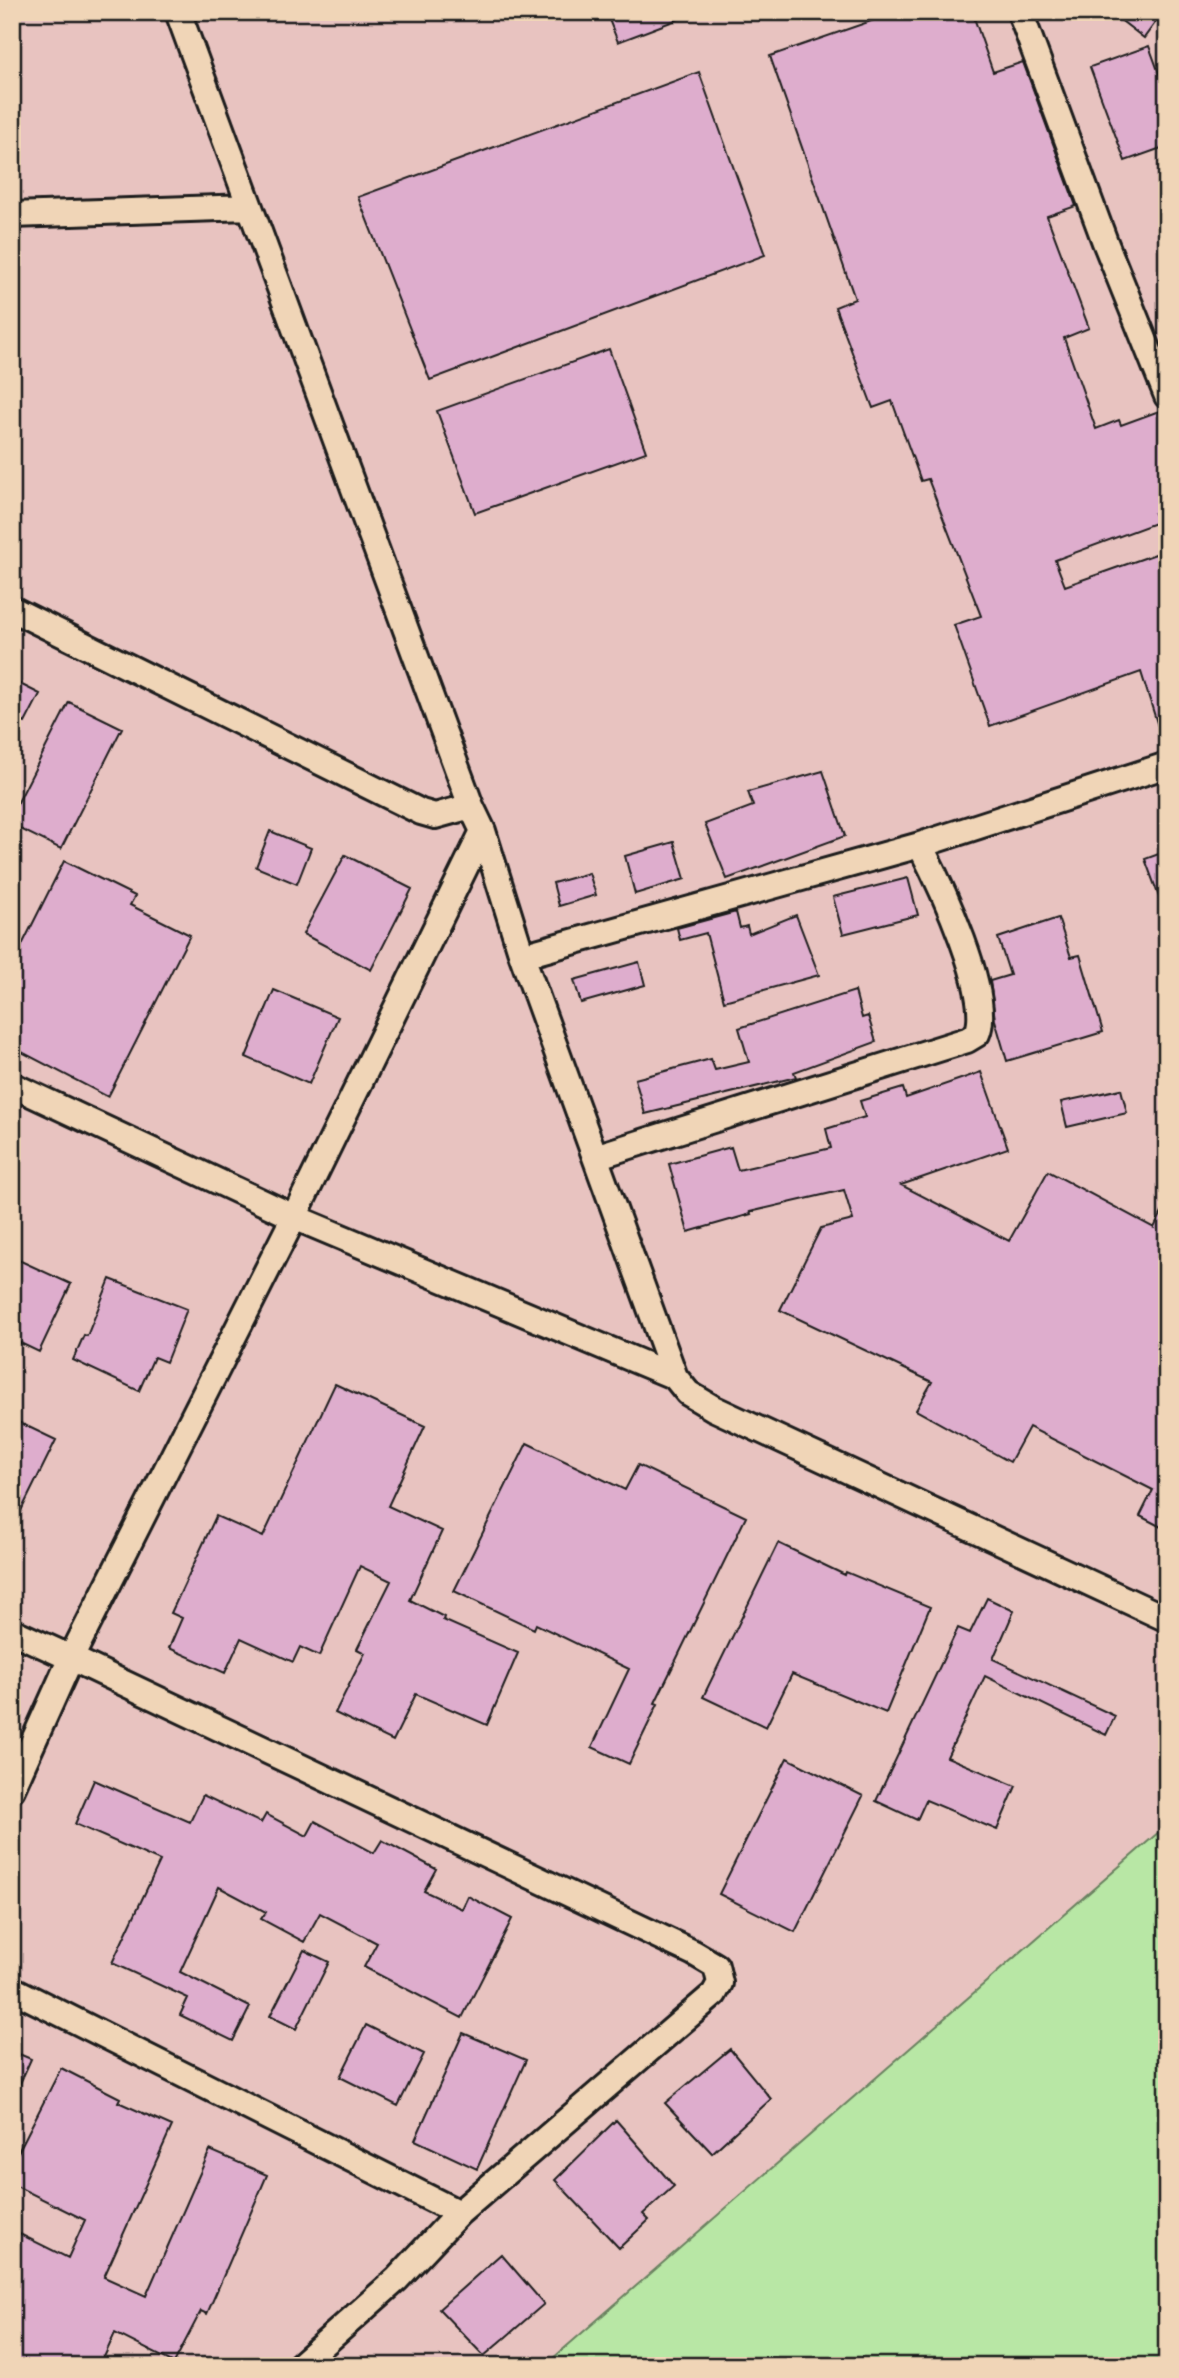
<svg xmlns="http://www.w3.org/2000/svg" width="1179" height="2378" viewBox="0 0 1179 2378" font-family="Caveat,sans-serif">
  <rect width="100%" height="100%" fill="#eccdbb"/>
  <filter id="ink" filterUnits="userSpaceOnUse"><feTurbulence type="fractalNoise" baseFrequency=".0143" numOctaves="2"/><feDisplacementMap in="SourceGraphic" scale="14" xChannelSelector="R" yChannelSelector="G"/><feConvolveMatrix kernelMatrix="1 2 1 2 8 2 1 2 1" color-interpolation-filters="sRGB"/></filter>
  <g filter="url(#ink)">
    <path fill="#e8c3c0" d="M12 12H1167V1825L544 2366H12Z"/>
    <path fill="#b8e7a5" stroke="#6a8260" stroke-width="2" d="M1167 1825V2366H544Z"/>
    <path fill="#deadcd" stroke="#1c1c1c" stroke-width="2" d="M620 12H692V14L618 42 608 17Z
      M897 12H972L993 72 1023 62 1076 206 1047 216 1089 328 1064 338 1096 429 1119 420 1121 425 1159 411 1167 432V509L1154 513 1158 522 1055 560 1065 586 1167 550V741L1163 742 1141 672 990 726 954 625 981 616 928 479 921 481 892 401 873 408 835 307 855 299 770 56Z
      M1110 12H1163L1144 38Z
      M1149 46 1167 95V146L1125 161 1090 67Z
      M699 72 765 255 430 380 358 197Z
      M609 349 646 452 475 513 437 411Z
      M12 680 40 694 25 723 12 717Z
      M69 702 122 728 61 849 12 825V814Z
      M823 771 845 836 727 879 705 824 753 806 748 792Z
      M270 831 311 848 297 884 256 867Z
      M674 842 685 879 635 894 625 856Z
      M1167 851V913H1165L1145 859Z
      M345 855 412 889 371 970 303 934Z
      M64 861 135 896 130 905 190 935 108 1097 12 1047V965Z
      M589 873 596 895 559 906 553 883Z
      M908 878 918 915 843 934 833 897Z
      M736 912 740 928 747 926 749 934 796 915 819 975 724 1001 706 933 680 940 677 928Z
      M1058 918 1071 957 1080 955 1103 1032 1007 1061 995 1020 990 981 1010 975 998 938Z
      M639 962 645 985 581 1003 574 980Z
      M274 990 338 1017 309 1084 246 1057Z
      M855 991 862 1018 868 1016 876 1042 794 1072 796 1077 645 1114 635 1079 711 1059 715 1070 749 1062 739 1028Z
      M981 1072 1008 1148 901 1185 1009 1241 1048 1171 1154 1228 1167 1203V1530L1140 1516 1153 1490 1029 1427 1010 1462 916 1410 932 1382 780 1310 821 1228 853 1220 844 1190 750 1212 751 1214 688 1232 669 1164 731 1147 738 1170 831 1148 826 1129 865 1117 860 1101 903 1088 906 1098Z
      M1121 1089 1127 1113 1067 1127 1061 1102Z
      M12 1257 71 1284 39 1352 12 1339Z
      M110 1279 187 1309 166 1362 154 1357 139 1391 73 1360 84 1335 87 1336Z
      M335 1384 425 1426 388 1506 442 1531 410 1600 444 1617 443 1620 518 1653 487 1725 416 1694 393 1741 335 1713 365 1653 357 1649 391 1581 360 1566 319 1656 300 1647 293 1662 241 1638 225 1673 169 1648 182 1618 171 1613 216 1516 263 1537Z
      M12 1419 56 1440 12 1529Z
      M527 1443 625 1490 638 1465 746 1517 655 1703 658 1704 629 1764 592 1747 629 1669 536 1624 534 1629 454 1591Z
      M778 1543 845 1575 846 1572 930 1607 886 1713 792 1674 766 1727 703 1697Z
      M987 1598 1014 1611 993 1659 1115 1716 1106 1735 985 1676 947 1757 1016 1786 997 1830 926 1800 917 1820 876 1801 958 1628 970 1633Z
      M787 1758 863 1796 795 1932 719 1894Z
      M94 1780 190 1822 203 1795 261 1823 266 1814 307 1836 315 1821 374 1853 382 1840 436 1869 424 1891 462 1909 468 1896 512 1919 462 2018 364 1967 377 1943 320 1913 304 1942 261 1919 266 1912 219 1887 180 1972 250 2007 233 2041 180 2015 188 1998 112 1963 160 1861 75 1824Z
      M304 1950 329 1962 296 2029 270 2016Z
      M366 2025 424 2054 398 2106 340 2077Z
      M463 2033 526 2060 477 2169 415 2140Z
      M730 2049 771 2099 712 2153 665 2103Z
      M12 2051 31 2059 12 2101Z
      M61 2068 120 2098 118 2102 172 2126 104 2277 146 2296 210 2150 267 2175 207 2314 201 2311 174 2363 115 2333 100 2366H12V2230L68 2258 85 2220 12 2184V2164Z
      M616 2120 674 2186 643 2214 649 2220 619 2248 555 2180Z
      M501 2254 544 2304 484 2356 439 2309Z"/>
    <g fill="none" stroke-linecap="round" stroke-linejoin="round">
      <g stroke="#1c1c1c" stroke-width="30">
        <path id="minor" d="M178 12 471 806 483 831 522 956 675 1377 688 1393 713 1408 1167 1619
          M1020 12 1105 242 1167 396
          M12 215 249 207
          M12 609 421 812 435 816 471 806
          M522 956 920 845 1167 765
          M12 1085 294 1217 675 1377
          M595 1157 967 1040 977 1034C994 997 939 882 920 845
          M12 1631 71 1658 294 1217 483 831
          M12 1789 71 1658 694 1953 716 1966 720 1983 714 1994 459 2213 397 2279 299 2366
          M12 1989 459 2213"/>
      </g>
      <use href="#minor" stroke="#f0d5b7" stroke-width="24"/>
    </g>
  </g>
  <rect width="1179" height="2378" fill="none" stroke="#f0d5b7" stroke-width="42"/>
  <rect x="21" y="21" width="1137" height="2336" fill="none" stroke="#1c1c1c" stroke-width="2.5" filter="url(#ink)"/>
</svg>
